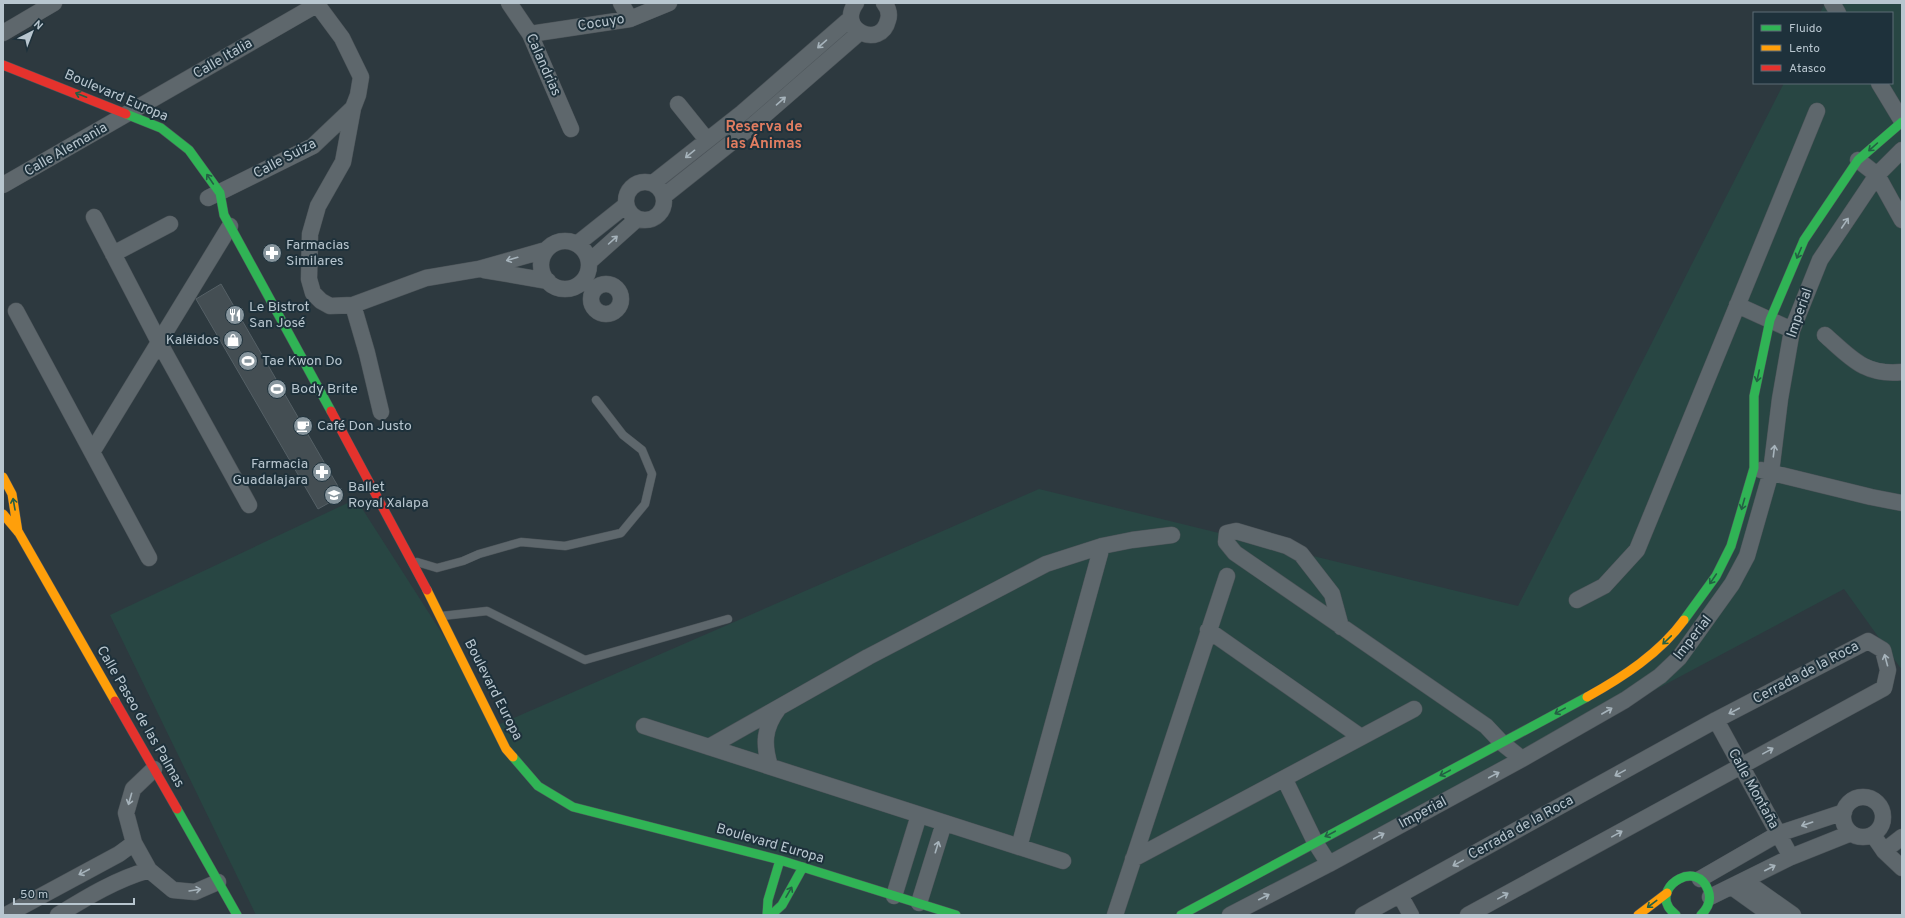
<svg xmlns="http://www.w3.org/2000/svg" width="1905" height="918" viewBox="0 0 1905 918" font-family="Overpass,sans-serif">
  <rect width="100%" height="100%" fill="#2d393f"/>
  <path fill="#284643" d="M1825 3H1902V670L1844 589 1233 915H256L110 615 356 499 500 724 1039 489 1518 606 1784 83H1892V13H1820Z"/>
  <path fill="#444e53" stroke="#556066" d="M221 284 343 495 318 509 196 299Z"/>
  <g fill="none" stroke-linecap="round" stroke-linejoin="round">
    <g stroke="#4c5459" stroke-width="9">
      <path id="lane" d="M417 562 437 568 463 561 479 554 521 542 565 546 621 533 645 504 652 474 642 450 623 435 596 400
        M442 616 487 611 585 660 728 619"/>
    </g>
    <g stroke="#4c5459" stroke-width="17">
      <path id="street" d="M509 3 530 34 571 129
        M621 3 630 19
        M856 3C836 30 881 50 888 20 890 14 888 8 884 3
        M1832 3 1838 13
        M3 33 54 3
        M530 34 630 19 669 3
        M1879 83 1902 121
        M678 104 707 140
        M353 108 343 162 318 206 310 234 309 279 313 293 321 301 330 306 353 305 426 278 479 269 546 250
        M1858 160 1877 175 1902 220
        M626 201a19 19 0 1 1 38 0a19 19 0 1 1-38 0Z
        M653 183 742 113 851 18
        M3 185 318 4
        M664 196 752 126 860 32
        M208 198 313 146 353 108 358 95 361 77 342 38 316 3
        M94 217 159 342 249 505
        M541 265a24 24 0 1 1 48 0a24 24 0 1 1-48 0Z
        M577 244 626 205
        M113 254 170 224
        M589 262 637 219
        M484 270 548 281
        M591 299a15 15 0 1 1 30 0a15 15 0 1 1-30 0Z
        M353 305 367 353 381 412
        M1737 305 1792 330
        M16 311 149 558
        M1825 335C1851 358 1865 376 1902 372
        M92 452 230 226
        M1761 470 1871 497 1902 503
        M1577 600 1604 586 1637 550 1817 111
        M1341 627 1332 594 1301 554 1287 546 1236 531 1227 533 1226 542 1235 553 1486 726 1502 743 1522 759
        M1208 630 1361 737
        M1716 720 1791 857
        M644 726 1063 861
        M709 747 868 657 1046 564 1102 546 1132 540 1172 535
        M770 766C763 744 764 728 778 709
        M154 769 133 789 126 813 134 843 149 870 173 890 195 892 218 882
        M1285 780 1315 842 1329 864
        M1843 817a20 20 0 1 1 40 0a20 20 0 1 1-40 0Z
        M1873 835 1884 851 1902 868
        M1019 847 1102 546
        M1884 851 1902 837
        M1133 859 1414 709
        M1700 879 1778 834 1844 812
        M1745 881 1793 915
        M1732 887 1771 915
        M1400 895 1411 915
        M894 896 919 815
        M1710 897 1791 857 1851 833
        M919 903 944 823
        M6 915 119 854 134 843
        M58 915C87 897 117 879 149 870
        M1115 915 1227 576
        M1230 915 1329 864 1522 759 1625 700 1660 676 1679 658 1732 584 1747 556 1771 472 1780 399 1792 330 1820 260 1877 175 1902 150
        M1363 915 1716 720 1868 641 1883 650 1888 670 1884 688 1468 915"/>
    </g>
    <g stroke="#4c5459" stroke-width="10">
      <path id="fast" d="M126 114 161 128 189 150 220 193 224 215 331 411
        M1684 620 1716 576 1731 546 1754 468V396L1770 320 1804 240 1858 160 1902 122
        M513 757 538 786 573 807 780 860 956 915
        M177 809 237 915
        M767 915 768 900 780 860
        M771 915 782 905 803 867
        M1181 915 1587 697
        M1676 915C1673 912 1669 909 1668 906 1656 885 1697 860 1708 890 1712 900 1708 908 1701 915"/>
    </g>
    <g stroke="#4c5459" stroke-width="10">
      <path id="slow" d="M3 477 12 494 18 532
        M3 514 19 533 115 701
        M427 590 506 749 513 757
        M1587 697C1623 677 1660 653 1684 620
        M1638 915 1667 893"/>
    </g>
    <g stroke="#4c5459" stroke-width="10">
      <path id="jam" d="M3 65 126 114
        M331 411 427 590
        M115 701 177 809"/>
    </g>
    <use href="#lane" stroke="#5e676c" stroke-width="8"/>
    <use href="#street" stroke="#5e676c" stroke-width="16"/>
    <use href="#fast" stroke="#30b455" stroke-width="9"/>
    <use href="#slow" stroke="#ff9f0a" stroke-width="9"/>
    <use href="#jam" stroke="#e5322d" stroke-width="9"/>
  </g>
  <defs><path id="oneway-shaft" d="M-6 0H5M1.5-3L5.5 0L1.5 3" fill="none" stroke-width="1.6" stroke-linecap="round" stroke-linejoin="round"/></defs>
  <g stroke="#a6b3bb">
    <use href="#oneway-shaft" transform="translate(822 44) rotate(139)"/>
    <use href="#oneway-shaft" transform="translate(781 101) rotate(-41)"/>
    <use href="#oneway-shaft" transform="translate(690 154) rotate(141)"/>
    <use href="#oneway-shaft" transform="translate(1845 223) rotate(-56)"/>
    <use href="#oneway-shaft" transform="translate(613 240) rotate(-42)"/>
    <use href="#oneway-shaft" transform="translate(512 259) rotate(164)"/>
    <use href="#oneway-shaft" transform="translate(1774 451) rotate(-83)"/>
    <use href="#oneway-shaft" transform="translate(1886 660) rotate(-105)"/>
    <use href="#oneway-shaft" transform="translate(1607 711) rotate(-30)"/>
    <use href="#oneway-shaft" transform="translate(1734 711) rotate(152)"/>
    <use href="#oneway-shaft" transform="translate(1768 751) rotate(-29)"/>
    <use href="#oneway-shaft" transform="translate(1620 773) rotate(151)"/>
    <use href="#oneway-shaft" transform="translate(1494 775) rotate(-28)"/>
    <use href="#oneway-shaft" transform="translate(130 799) rotate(106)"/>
    <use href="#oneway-shaft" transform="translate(1807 824) rotate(161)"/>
    <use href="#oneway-shaft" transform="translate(1617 834) rotate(-29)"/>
    <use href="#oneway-shaft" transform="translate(1379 836) rotate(-28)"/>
    <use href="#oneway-shaft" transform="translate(937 847) rotate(-73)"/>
    <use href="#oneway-shaft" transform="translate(1458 863) rotate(151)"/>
    <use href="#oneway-shaft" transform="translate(1770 868) rotate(-27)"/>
    <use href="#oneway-shaft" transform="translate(84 872) rotate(152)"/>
    <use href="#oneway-shaft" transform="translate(195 890) rotate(-9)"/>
    <use href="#oneway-shaft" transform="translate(1503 896) rotate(-29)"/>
    <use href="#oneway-shaft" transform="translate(1264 897) rotate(-27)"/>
  </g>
  <g stroke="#245f44">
    <use href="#oneway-shaft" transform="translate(81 95) rotate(-159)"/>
    <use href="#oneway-shaft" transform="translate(1873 147) rotate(138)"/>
    <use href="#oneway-shaft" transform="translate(210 179) rotate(-124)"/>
    <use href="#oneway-shaft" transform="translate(1799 253) rotate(113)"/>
    <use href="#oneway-shaft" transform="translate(1758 376) rotate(102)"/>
    <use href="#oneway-shaft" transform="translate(14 504) rotate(-100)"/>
    <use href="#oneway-shaft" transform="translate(1743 504) rotate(106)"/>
    <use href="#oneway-shaft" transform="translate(1713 579) rotate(124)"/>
    <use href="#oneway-shaft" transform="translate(1667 640) rotate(136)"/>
    <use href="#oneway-shaft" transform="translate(1560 711) rotate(151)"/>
    <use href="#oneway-shaft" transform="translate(1445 773) rotate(152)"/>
    <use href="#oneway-shaft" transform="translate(1330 834) rotate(152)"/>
    <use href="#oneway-shaft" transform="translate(789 892) rotate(-60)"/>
    <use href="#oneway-shaft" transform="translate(1652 904) rotate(143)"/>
  </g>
  <defs>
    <g id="pharmacy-disc" transform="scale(1)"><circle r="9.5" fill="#87959d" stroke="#1e313b"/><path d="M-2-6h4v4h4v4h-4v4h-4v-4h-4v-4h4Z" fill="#fff"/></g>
    <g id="restaurant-disc" transform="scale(1)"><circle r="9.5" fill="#87959d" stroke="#1e313b"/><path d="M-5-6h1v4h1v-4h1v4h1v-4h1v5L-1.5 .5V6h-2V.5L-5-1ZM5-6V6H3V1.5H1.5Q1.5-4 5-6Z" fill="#fff"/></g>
    <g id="shop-disc" transform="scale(1)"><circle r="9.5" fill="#87959d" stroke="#1e313b"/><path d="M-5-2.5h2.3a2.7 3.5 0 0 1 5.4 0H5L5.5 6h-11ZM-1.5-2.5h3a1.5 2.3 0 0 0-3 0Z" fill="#fff"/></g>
    <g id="stadium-disc" transform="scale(1)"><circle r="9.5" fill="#87959d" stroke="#1e313b"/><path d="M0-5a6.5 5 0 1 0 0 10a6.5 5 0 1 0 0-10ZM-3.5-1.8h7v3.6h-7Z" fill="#fff"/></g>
    <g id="cafe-disc" transform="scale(1)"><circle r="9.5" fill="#87959d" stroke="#1e313b"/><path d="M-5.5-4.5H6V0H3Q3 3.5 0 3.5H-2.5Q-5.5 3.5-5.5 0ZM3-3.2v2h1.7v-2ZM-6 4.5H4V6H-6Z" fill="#fff"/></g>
    <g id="school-disc" transform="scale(1)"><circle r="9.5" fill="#87959d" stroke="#1e313b"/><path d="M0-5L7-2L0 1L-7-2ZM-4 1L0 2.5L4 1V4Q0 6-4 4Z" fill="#fff"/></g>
  </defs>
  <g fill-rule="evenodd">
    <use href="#pharmacy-disc" x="272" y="253"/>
    <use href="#restaurant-disc" x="235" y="315"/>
    <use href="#shop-disc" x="233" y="340"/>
    <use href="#stadium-disc" x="248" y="361"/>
    <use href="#stadium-disc" x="277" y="389"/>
    <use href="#cafe-disc" x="303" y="426"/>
    <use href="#pharmacy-disc" x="322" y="472"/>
    <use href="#school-disc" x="334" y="495"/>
  </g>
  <g text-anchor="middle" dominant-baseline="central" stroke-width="4" stroke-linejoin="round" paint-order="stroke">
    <g font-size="14" fill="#b8c6cf" stroke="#1e313b">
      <text transform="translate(601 23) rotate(-9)">Cocuyo</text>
      <text transform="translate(223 59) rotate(-30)">Calle Italia</text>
      <text transform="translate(543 65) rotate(66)">Calandrias</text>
      <text transform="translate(116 96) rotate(23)">Boulevard Europa</text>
      <text transform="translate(66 150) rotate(-30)">Calle Alemania</text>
      <text transform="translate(285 159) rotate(-28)">Calle Suiza</text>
      <text transform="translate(1800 313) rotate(-71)">Imperial</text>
      <text transform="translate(1693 638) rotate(-52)">Imperial</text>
      <text transform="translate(1806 673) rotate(-28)">Cerrada de la Roca</text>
      <text transform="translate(493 690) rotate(63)">Boulevard Europa</text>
      <text transform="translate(140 717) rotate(60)">Calle Paseo de las Palmas</text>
      <text transform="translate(1753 789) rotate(61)">Calle Montaña</text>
      <text transform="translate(1423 813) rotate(-28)">Imperial</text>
      <text transform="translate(1521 828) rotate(-29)">Cerrada de la Roca</text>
      <text transform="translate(770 844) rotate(16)">Boulevard Europa</text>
    </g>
    <g font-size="14" fill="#b8c6cf" stroke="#1e313b" text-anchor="start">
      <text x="286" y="245">Farmacias<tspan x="286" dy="16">Similares</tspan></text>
      <text x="249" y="307">Le Bistrot<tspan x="249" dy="16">San José</tspan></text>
      <text x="219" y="340" text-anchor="end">Kalëidos</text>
      <text x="262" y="361">Tae Kwon Do</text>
      <text x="291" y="389">Body Brite</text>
      <text x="317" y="426">Café Don Justo</text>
      <text x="308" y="464" text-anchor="end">Farmacia<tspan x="308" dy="16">Guadalajara</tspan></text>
      <text x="348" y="487">Ballet<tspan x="348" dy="16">Royal Xalapa</tspan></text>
    </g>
    <g font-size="15" font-weight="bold" fill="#e17d61" stroke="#1e313b">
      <text x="764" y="127">Reserva de<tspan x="764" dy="17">las Ánimas</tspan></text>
    </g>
  </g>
  <rect width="1905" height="918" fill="none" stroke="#b8c6cf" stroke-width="8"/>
  <rect x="1753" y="12" width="140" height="72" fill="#1e313b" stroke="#5c6d76"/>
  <rect x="1761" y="25" width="20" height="6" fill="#30b455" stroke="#5c6d76"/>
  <text x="1789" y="32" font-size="12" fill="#b8c6cf">Fluido</text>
  <rect x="1761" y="45" width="20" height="6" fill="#ff9f0a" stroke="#5c6d76"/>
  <text x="1789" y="52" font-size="12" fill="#b8c6cf">Lento</text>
  <rect x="1761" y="65" width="20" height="6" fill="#e5322d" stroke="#5c6d76"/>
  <text x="1789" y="72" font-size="12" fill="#b8c6cf">Atasco</text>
  <g transform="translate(32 32) rotate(42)" stroke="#1e313b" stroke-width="3" paint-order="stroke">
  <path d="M0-3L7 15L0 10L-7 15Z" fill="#b8c6cf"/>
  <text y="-6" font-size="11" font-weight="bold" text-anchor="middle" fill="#b8c6cf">N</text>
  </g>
  <path d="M14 898v6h120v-6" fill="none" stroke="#b8c6cf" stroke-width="2"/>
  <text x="20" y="898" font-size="12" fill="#b8c6cf" stroke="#1e313b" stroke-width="3" paint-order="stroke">50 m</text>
</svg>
